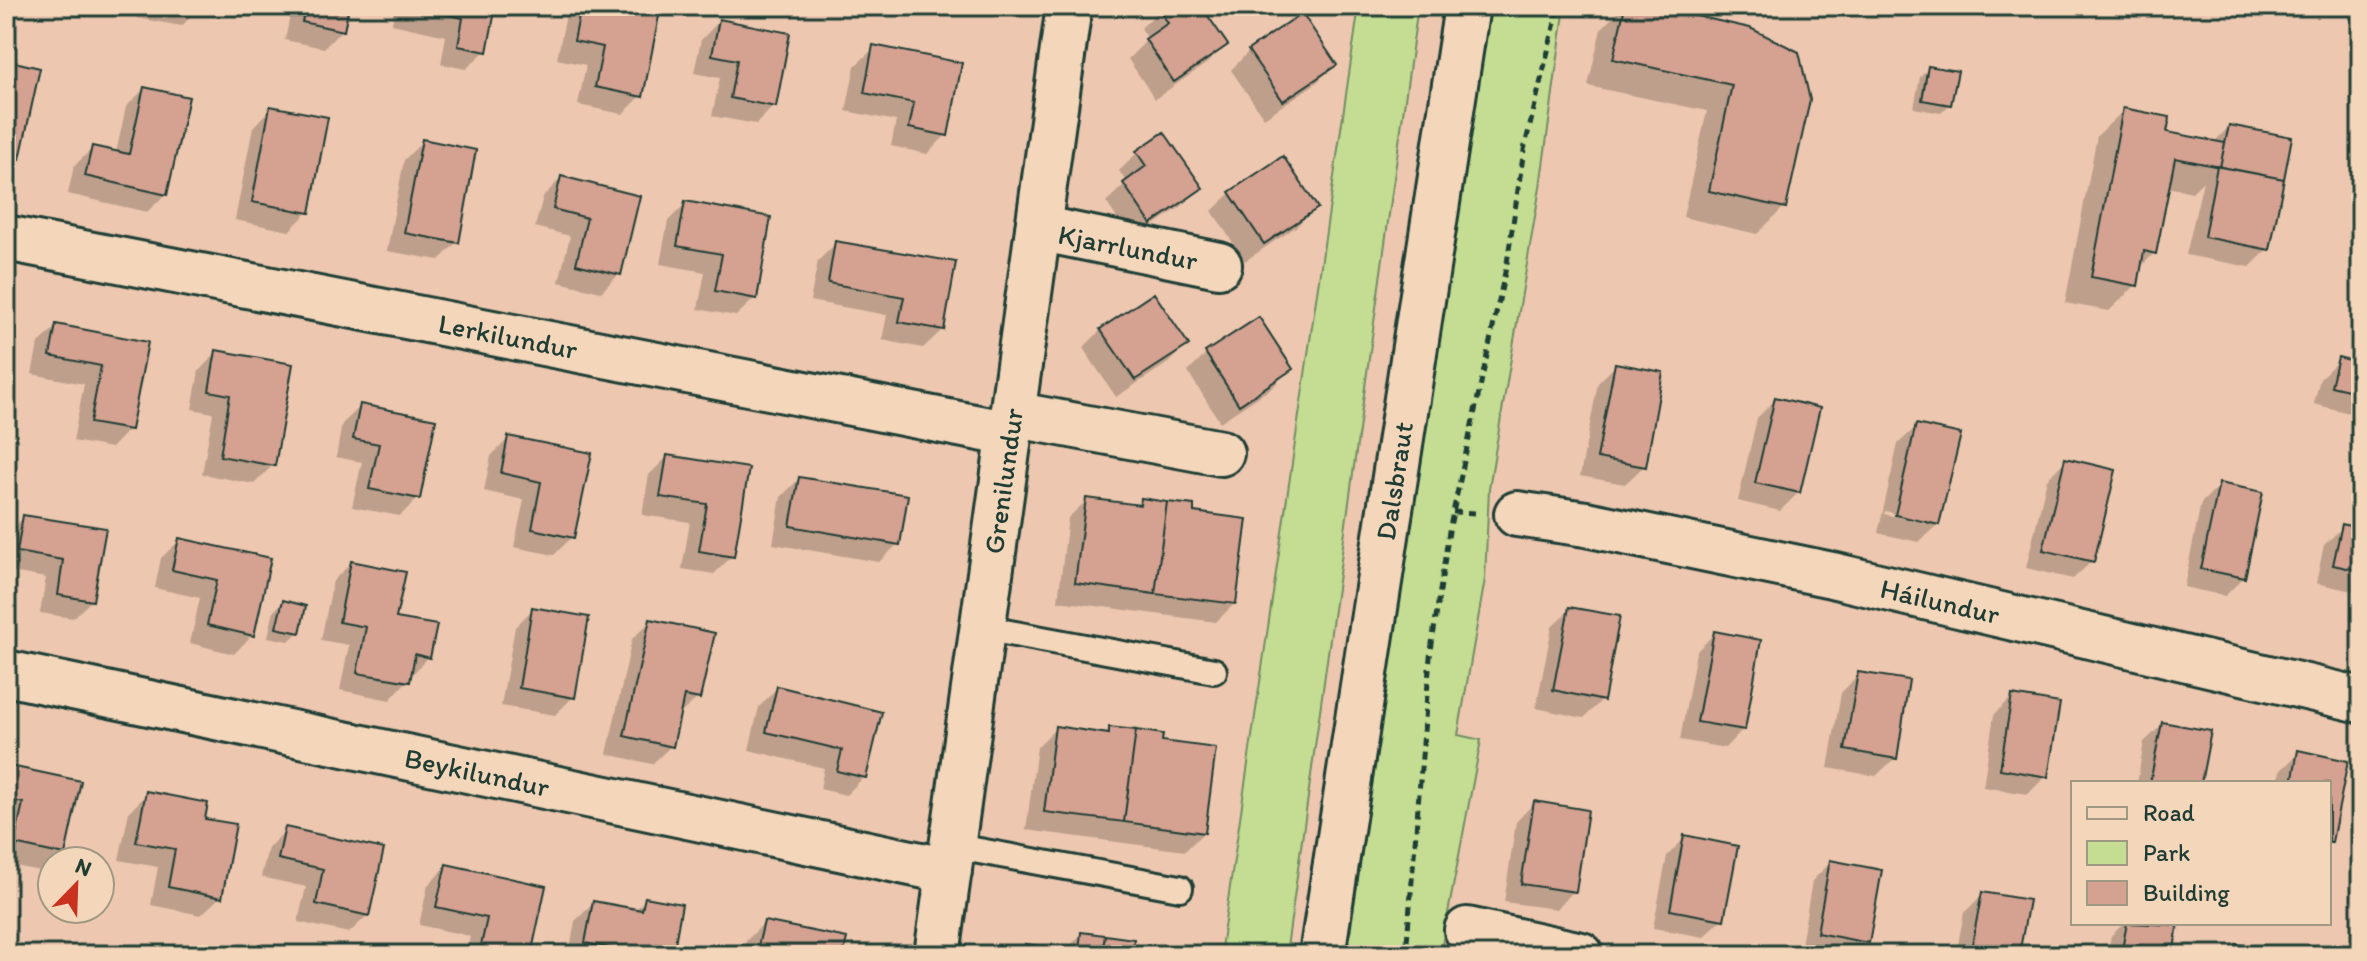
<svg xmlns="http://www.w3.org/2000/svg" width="2367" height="961" viewBox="0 0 2367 961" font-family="Itim,sans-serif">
  <rect width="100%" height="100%" fill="#edc7af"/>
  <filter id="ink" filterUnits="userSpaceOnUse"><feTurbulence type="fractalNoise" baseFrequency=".0125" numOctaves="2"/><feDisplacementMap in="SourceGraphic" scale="16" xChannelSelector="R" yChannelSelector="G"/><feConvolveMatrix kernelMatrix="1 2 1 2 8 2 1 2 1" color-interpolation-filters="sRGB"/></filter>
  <g filter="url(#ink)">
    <path fill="#c4dd93" stroke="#728d64" stroke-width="2" d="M1359 6H1418L1286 955H1220Z
      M1481 6H1565L1540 187 1489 488 1485 579 1458 735 1481 740 1440 955H1347Z"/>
    <path fill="#0003" fill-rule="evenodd" d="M139 6H200L182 26 137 18Z
      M292 6H347L342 30 324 48 285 40Z
      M395 6H494L485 51 466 69 441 64 446 36 392 24Z
      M575 6H628L641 96 623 114 578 105 586 65 557 59 566 15Z
      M1164 6H1199L1225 45 1207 63 1155 99 1128 59 1148 39 1141 28Z
      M1624 6H1642L1749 30 1784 207 1757 234 1683 217 1707 111 1588 86 1601 29Z
      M719 21 774 106 756 124 712 116 720 78 694 73 701 40Z
      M874 48 946 135 927 154 891 146 896 121 846 111 855 66Z
      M1249 51 1334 65 1316 83 1264 118 1231 70Z
      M6 63 18 158 6 170Z
      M1929 68 1950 104 1941 113 1914 108 1920 77Z
      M144 89 166 194 147 212 68 194 74 166 93 148 116 153 126 107Z
      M271 108 308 212 289 231 235 220 253 127Z
      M2124 110 2165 134 2213 143 2229 127 2268 249 2250 267 2186 255 2203 181 2192 192 2167 187 2154 253 2139 269 2136 285 2109 311 2065 303 2097 136Z
      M422 142 457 242 439 260 387 251 404 160Z
      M1137 153 1200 188 1182 206 1132 240 1106 202 1127 182 1119 171Z
      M561 178 638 197 619 274 601 292 559 282 570 236 535 227 543 197Z
      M1231 193 1315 207 1297 226 1245 261 1212 211Z
      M686 203 755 298 736 316 698 309 705 272 660 264 668 221Z
      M836 243 954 264 942 330 923 348 882 340 887 315 810 301 818 261Z
      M1258 319 1291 368 1273 387 1220 422 1188 372 1206 354Z
      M57 326 146 344 129 429 111 448 73 441 84 384 32 374 38 344Z
      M1101 330 1186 345 1168 363 1116 397 1083 348Z
      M217 352 273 465 254 484 202 474 213 413 192 409 199 371Z
      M2339 360 2361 365V416L2314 404 2320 378Z
      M1616 365 1644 466 1625 484 1580 476 1598 383Z
      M1776 399 1799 492 1780 511 1738 501 1757 418Z
      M361 406 418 498 400 516 352 507 362 462 336 457 342 424Z
      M1917 426 1938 524 1919 542 1878 533 1898 444ZM1885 511 1927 520V524L1884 514Z
      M509 438 589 455 572 537 554 555 514 547 524 500 484 491 491 456Z
      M667 457 746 470 732 556 714 574 682 569 690 522 642 515 649 475Z
      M2066 460 2092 561 2073 579 2026 568 2047 479Z
      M799 479 898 544 879 562 773 544 781 497Z
      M2220 485 2244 577 2225 596 2184 587 2201 503Z
      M1087 500 1135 506 1141 500 1191 513 1234 604 1216 622 1058 601 1068 518Z
      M24 517 103 530 92 600 73 618 40 613 46 578 6 571V535Z
      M2343 527 2361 531V593L2316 583 2324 545Z
      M180 540 269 560 252 635 234 654 190 643 200 598 155 588 161 558Z
      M351 563 394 620 428 657 390 700 340 690 349 645 321 640 333 581Z
      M283 602 298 632 289 641 268 637 274 611Z
      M533 609 573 697 555 715 501 706 515 627Z
      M1570 609 1602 700 1584 718 1536 708 1552 627Z
      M651 621 698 698 677 716 671 746 652 764 607 754 632 639Z
      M1714 634 1743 729 1725 748 1680 740 1696 652Z
      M1859 674 1895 758 1876 776 1828 768 1841 693Z
      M777 688 880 713 864 777 846 795 820 789 824 768 749 750 759 707Z
      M2012 697 2046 776 2028 794 1983 787 1994 715Z
      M2163 724 2199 783H2137L2144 742Z
      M1056 728 1104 735 1110 729 1160 742 1204 832 1185 851 1026 830 1037 747Z
      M2299 753 2346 762 2329 843V783H2278L2280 771Z
      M6 767 63 854 52 861 45 872 6 864Z
      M147 794 220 897 201 915 151 905 158 867 119 860 129 812Z
      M1534 803 1574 891 1556 909 1504 902 1516 822Z
      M286 830 368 915 349 933 298 922 306 887 261 877 268 848Z
      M1685 838 1722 919 1704 937 1653 928 1667 856Z
      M1831 862 1867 942 1854 955 1800 951 1812 881Z
      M446 867 529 955H466L470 936 419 925 428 885Z
      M1983 894 2017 955H1956L1964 913Z
      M646 899 671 955H569L575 921 594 903 634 911Z
      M764 923 841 955H743L746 941Z
      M2124 923 2176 927 2171 955H2107L2111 936Z
      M1082 934 1130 955H1017L1026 946 1065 951Z"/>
    <path fill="#d5a191" stroke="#1f3d34" stroke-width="2" d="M306 6H349L344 31 302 22Z
      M409 6H496L487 52 458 46 463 18Z
      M581 6H638L660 11 643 97 595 87 603 47 574 41Z
      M1160 6H1201L1228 45 1174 82 1145 39 1168 23 1158 8Z
      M1625 6H1652L1750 28 1799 52 1810 100 1786 208 1709 191 1732 85 1613 59Z
      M1302 13 1337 65 1283 101 1248 50Z
      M719 19 790 33 776 107 730 98 737 60 712 55Z
      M873 45 962 63 948 136 909 128 914 103 864 93Z
      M6 60 40 68 20 159 6 156Z
      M1928 66 1958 71 1951 105 1922 100Z
      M144 87 189 97 167 195 85 176 92 146 129 154Z
      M270 106 328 117 310 213 252 202Z
      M2123 108 2170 117 2167 132 2225 143 2220 167 2175 158 2156 254 2144 251 2138 286 2091 277Z
      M2229 125 2292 137 2284 179 2220 167Z
      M1164 132 1203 188 1151 224 1123 183 1146 166 1136 151Z
      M422 139 476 150 459 243 404 233Z
      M1283 156 1318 208 1264 244 1229 192Z
      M2217 166 2284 179 2270 250 2204 237Z
      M561 176 640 196 621 275 576 264 587 218 553 209Z
      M685 201 771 217 757 299 715 291 722 254 677 246Z
      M835 241 956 262 944 330 899 322 904 297 828 283Z
      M1154 293 1189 345 1135 380 1100 329Z
      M1259 317 1293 369 1239 405 1205 352Z
      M56 324 148 342 131 430 90 423 101 366 50 356Z
      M216 350 293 364 275 466 220 456 230 395 209 391Z
      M2338 357 2361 363V393L2331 386Z
      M1615 363 1663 372 1646 467 1597 458Z
      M1775 397 1820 408 1800 493 1755 483Z
      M360 404 436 419 420 499 369 489 379 444 353 439Z
      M1916 424 1961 434 1939 525 1895 515Z
      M508 436 592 453 574 538 532 529 541 482 501 473Z
      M667 455 749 468 734 557 699 551 707 504 660 497Z
      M2065 458 2116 470 2094 562 2043 550Z
      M799 477 908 495 900 545 790 526Z
      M2219 483 2263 492 2245 578 2201 569Z
      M1086 498 1140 505 1141 498 1167 502 1155 594 1075 583Z
      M1167 502 1194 505V512L1247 519 1236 604 1155 594Z
      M23 515 106 528 93 601 58 595 63 560 17 552Z
      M2342 524 2361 529V571L2333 565Z
      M179 538 271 558 254 636 207 625 217 580 172 570Z
      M351 561 406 572 396 618 437 625 430 658 415 654 410 682 357 673 366 627 339 622Z
      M283 600 306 606 300 633 276 628Z
      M532 607 589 617 575 698 519 688Z
      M1569 607 1620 616 1604 701 1553 690Z
      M650 619 715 633 700 699 684 696 673 747 624 736Z
      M1714 631 1761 640 1745 730 1697 722Z
      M1858 672 1909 680 1897 759 1845 750Z
      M777 686 882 712 866 778 837 771 842 750 766 732Z
      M2012 695 2060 703 2048 777 2000 769Z
      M2162 722 2211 731 2201 783H2150Z
      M1055 726 1109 734V727L1136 730 1124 822 1044 812Z
      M1136 730 1163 734 1162 741 1216 748 1205 833 1124 822Z
      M2298 750 2348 761 2332 842H2329V783H2292Z
      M6 765 81 781 65 855 14 844 23 803 6 799Z
      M146 791 208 803 205 819 236 824 222 898 168 887 175 849 136 842Z
      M1534 801 1588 810 1576 892 1521 884Z
      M285 827 384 849 369 916 316 904 323 869 278 859Z
      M1684 835 1738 846 1724 920 1670 910Z
      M1830 860 1882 870 1869 943 1817 933Z
      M446 864 546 886 531 955H479L487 918 436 907Z
      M1982 892 2029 900 2019 955H1970Z
      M645 897 682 904 673 955H631V952L585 943 593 901 642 910Z
      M764 921 847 938 843 955H756Z
      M2127 923 2178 925 2173 955H2121Z
      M1081 932 1105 935 1102 955H1024L1025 944 1079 951Z
      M1105 935 1134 939 1132 955H1102Z
      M2236 944 2296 955H2234Z"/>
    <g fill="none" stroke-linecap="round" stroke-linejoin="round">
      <g stroke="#1f3d34" stroke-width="30">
        <path id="service" d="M983 628 1214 671
          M952 846 1180 888"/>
      </g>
      <g stroke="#1f3d34" stroke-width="50">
        <path id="minor" d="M1038 228 1219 265
          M6 238 1010 434
          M1012 414 1221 453
          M1517 514 1586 524 1832 575 2361 700
          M6 673 949 871
          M1467 930 1581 955
          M937 955 1069 6"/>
      </g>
      <g stroke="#1f3d34" stroke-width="50">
        <path id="tertiary" d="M1322 955 1467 6"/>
      </g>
      <path stroke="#1f3d34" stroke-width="5" stroke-dasharray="8 6" stroke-linecap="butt" d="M2353 6 2361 8
        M1453 512 1476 513
        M1406 955 1430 657 1449 531 1507 263 1524 150 1559 6"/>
      <use href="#service" stroke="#f4d6ba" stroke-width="24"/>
      <use href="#minor" stroke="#f4d6ba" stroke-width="44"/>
      <use href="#tertiary" stroke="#f4d6ba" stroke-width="44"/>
    </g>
  </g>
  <g text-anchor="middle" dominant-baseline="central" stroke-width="6" stroke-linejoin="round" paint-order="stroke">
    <g font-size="28" fill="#1f3d34" stroke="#f4d6ba">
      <text transform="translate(1128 247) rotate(11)">Kjarrlundur</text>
      <text transform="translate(508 336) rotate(11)">Lerkilundur</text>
      <text transform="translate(1003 481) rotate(-82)">Grenilundur</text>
      <text transform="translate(1394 481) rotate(-81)">Dalsbraut</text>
      <text transform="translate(1940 601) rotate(13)">Háilundur</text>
      <text transform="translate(477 772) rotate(12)">Beykilundur</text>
    </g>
  </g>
  <rect width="2367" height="961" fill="none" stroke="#f4d6ba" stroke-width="32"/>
  <rect x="16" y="16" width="2335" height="929" fill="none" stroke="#1f3d34" stroke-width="3" filter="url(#ink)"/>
  <rect x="2071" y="781" width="260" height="144" fill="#f4d6ba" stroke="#9f9984" stroke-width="2"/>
  <rect x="2087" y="807" width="40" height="12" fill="#f4d6ba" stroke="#9f9984" stroke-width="2"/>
  <text x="2143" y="821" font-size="24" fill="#1f3d34">Road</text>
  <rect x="2087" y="841" width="40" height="24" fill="#c4dd93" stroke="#9f9984" stroke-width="2"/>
  <text x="2143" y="861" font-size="24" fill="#1f3d34">Park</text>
  <rect x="2087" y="881" width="40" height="24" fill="#d5a191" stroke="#9f9984" stroke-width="2"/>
  <text x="2143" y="901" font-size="24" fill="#1f3d34">Building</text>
  <g transform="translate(76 885) rotate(23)"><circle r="38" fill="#f4d6ba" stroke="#9f9984" stroke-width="2"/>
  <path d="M0-6L14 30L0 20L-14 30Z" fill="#c8321e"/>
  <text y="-12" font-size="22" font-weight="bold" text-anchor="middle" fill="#1f3d34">N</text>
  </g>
</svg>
